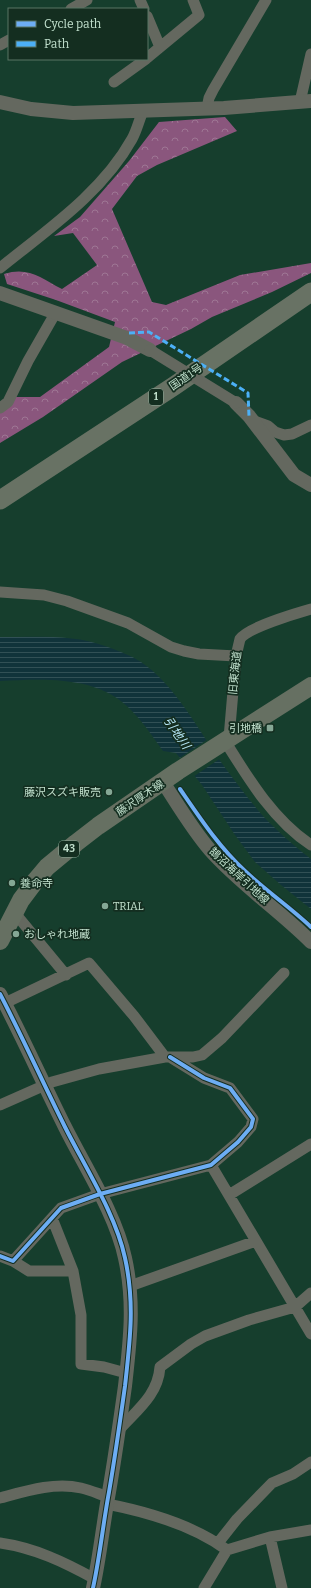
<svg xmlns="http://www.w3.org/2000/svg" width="311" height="1588" viewBox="0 0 311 1588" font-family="Bitter,'Noto Sans JP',serif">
  <defs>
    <pattern id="forest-crowns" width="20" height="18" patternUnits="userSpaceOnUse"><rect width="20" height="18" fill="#8a567d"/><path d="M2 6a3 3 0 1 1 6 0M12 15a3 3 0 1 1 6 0" fill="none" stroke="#9e7694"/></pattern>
    <pattern id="water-rules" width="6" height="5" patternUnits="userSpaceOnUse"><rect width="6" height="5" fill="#10333a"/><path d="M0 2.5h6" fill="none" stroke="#315055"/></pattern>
  </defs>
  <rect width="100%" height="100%" fill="#163e2d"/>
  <path fill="url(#forest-crowns)" d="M225 117 237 131 157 165 137 176 112 209 152 302 166 305 240 275 311 263V273L272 292 212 317 191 329 122 362 43 417 0 443V413L16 397H40L109 347 115 322 56 300 7 284 4 274C28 266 41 278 62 289L97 265 73 233 54 236 80 217 129 161 159 122Z"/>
  <path fill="url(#water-rules)" d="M0 637C33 637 74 634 105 646 117 650 130 655 141 662 176 685 201 735 226 769 241 789 256 810 274 827 286 839 298 849 311 859V909L281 885 255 862 235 835 202 785 176 753 163 751C153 737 143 722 131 710 98 675 44 679 0 681Z"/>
  <path fill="#163e2d" d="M208 739 221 758 193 777 178 759Z"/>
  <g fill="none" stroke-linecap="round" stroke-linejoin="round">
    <path stroke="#64685f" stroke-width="11" d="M140 0 144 9
      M71 9 87 0
      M147 16 160 47
      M0 45 9 40
      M147 58 199 15 193 0
      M114 82 146 59
      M300 102 311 54
      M207 108 209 98 213 90 266 0
      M0 268C47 230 102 193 132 139 137 130 139 120 143 111
      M0 408 8 402 28 361 56 312
      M252 420 268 426 275 432 284 435 292 434 311 425
      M0 592 44 595 67 601 128 623 171 647 184 651 199 654 236 656
      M229 738 236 656 240 639C247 628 297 613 311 609
      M225 741C248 778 273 820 311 845
      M14 912 66 975
      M5 1003 89 963 134 1016 165 1057
      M0 1105 52 1082 99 1069 165 1057H193L202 1055 222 1038 284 973
      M211 1165 311 1334
      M229 1195 311 1144
      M52 1218 73 1271 81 1315V1364L104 1367 126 1373
      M0 1256 13 1261 61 1208 100 1194 211 1165 238 1142 251 1127 253 1119 230 1088 204 1078 170 1057
      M13 1261 29 1271H73
      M130 1286 256 1241
      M119 1430C137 1410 158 1395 160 1367L191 1344 205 1336 249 1320 295 1307 311 1293
      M0 1498C26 1491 54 1482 81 1488 90 1490 99 1494 108 1497
      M107 1504C148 1512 193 1525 227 1550L270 1537 311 1530
      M270 1537 282 1588
      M0 1543C35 1548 64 1562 95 1579
      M218 1543 237 1519 272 1483 293 1474 311 1462
      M204 1588 227 1550"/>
    <path stroke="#64685f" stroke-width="14" d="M0 102 31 109 73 113 224 108 311 101
      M0 293 127 338 150 350
      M236 403 249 416 294 475 311 485
      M163 782C178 805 192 829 210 850 240 884 279 910 311 942
      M0 994C23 1038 43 1083 65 1127 85 1167 116 1215 125 1258 135 1303 130 1341 125 1386 120 1422 115 1457 109 1492 103 1524 100 1556 93 1588"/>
    <path stroke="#667062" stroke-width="18" d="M0 941 21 900 36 880 47 867 76 843 98 826 178 771 311 686"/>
    <path stroke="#687264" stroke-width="19" d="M0 500 174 386 311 292"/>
    <path stroke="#64685f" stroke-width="11" d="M150 350 236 403"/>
    <path stroke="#4cb0f7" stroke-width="3" stroke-dasharray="6 3" stroke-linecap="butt" d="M129 333 149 332 248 393 249 416"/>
    <g stroke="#142e20" stroke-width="6">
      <path id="cycleway" d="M180 789C200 818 219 847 245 871 266 891 290 907 311 927
        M0 994C23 1038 43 1083 65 1127 85 1167 116 1215 125 1258 135 1303 130 1341 125 1386 120 1422 115 1457 109 1492 103 1524 100 1556 93 1588
        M0 1256 13 1261 61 1208 100 1194 211 1165 238 1142 251 1127 253 1119 230 1088 204 1078 170 1057"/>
    </g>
    <use href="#cycleway" stroke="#6dadf4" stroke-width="4"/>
  </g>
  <g fill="#85a795" stroke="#142e20" stroke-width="1.5">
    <rect x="266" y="724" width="8" height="8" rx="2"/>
    <circle cx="109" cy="792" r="4"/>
    <circle cx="12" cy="883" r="4"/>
    <circle cx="105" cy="906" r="4"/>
    <circle cx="16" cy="934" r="4"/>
  </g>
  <g text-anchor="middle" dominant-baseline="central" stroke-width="3.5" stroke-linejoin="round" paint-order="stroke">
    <g fill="#142e20" stroke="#8dab99" stroke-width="1">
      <rect x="149" y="389" width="14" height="16" rx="3"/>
      <rect x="59" y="841" width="20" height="16" rx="3"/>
    </g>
    <g font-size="10" font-weight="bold" fill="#c1e0cd">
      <text x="156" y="397">1</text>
      <text x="69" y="849">43</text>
    </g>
    <g font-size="11" fill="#c1e0cd" stroke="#142e20">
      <text transform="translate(186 377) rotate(-34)">国道1号</text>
      <text transform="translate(235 673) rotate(-84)">旧東海道</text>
      <text transform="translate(140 798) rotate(-34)">藤沢厚木線</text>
      <text transform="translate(239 876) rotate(43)">鵠沼海岸引地線</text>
    </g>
    <g font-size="11" fill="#c1e0cd" stroke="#142e20" text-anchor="start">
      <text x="262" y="728" text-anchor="end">引地橋</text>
      <text x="101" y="792" text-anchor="end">藤沢スズキ販売</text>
      <text x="20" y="883">養命寺</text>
      <text x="113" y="906">TRIAL</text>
      <text x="24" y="934">おしゃれ地蔵</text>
    </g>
    <g font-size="12" font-style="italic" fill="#b7e8f8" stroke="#142e20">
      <text transform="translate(177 733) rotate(55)">引地川</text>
    </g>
  </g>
  <rect x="8" y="8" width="140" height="52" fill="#142e20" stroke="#597565"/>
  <rect x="16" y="21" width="20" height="6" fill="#6dadf4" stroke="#597565"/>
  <text x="44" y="28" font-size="12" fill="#c1e0cd">Cycle path</text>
  <rect x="16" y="41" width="20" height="6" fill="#4cb0f7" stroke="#597565"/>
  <text x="44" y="48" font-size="12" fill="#c1e0cd">Path</text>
</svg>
